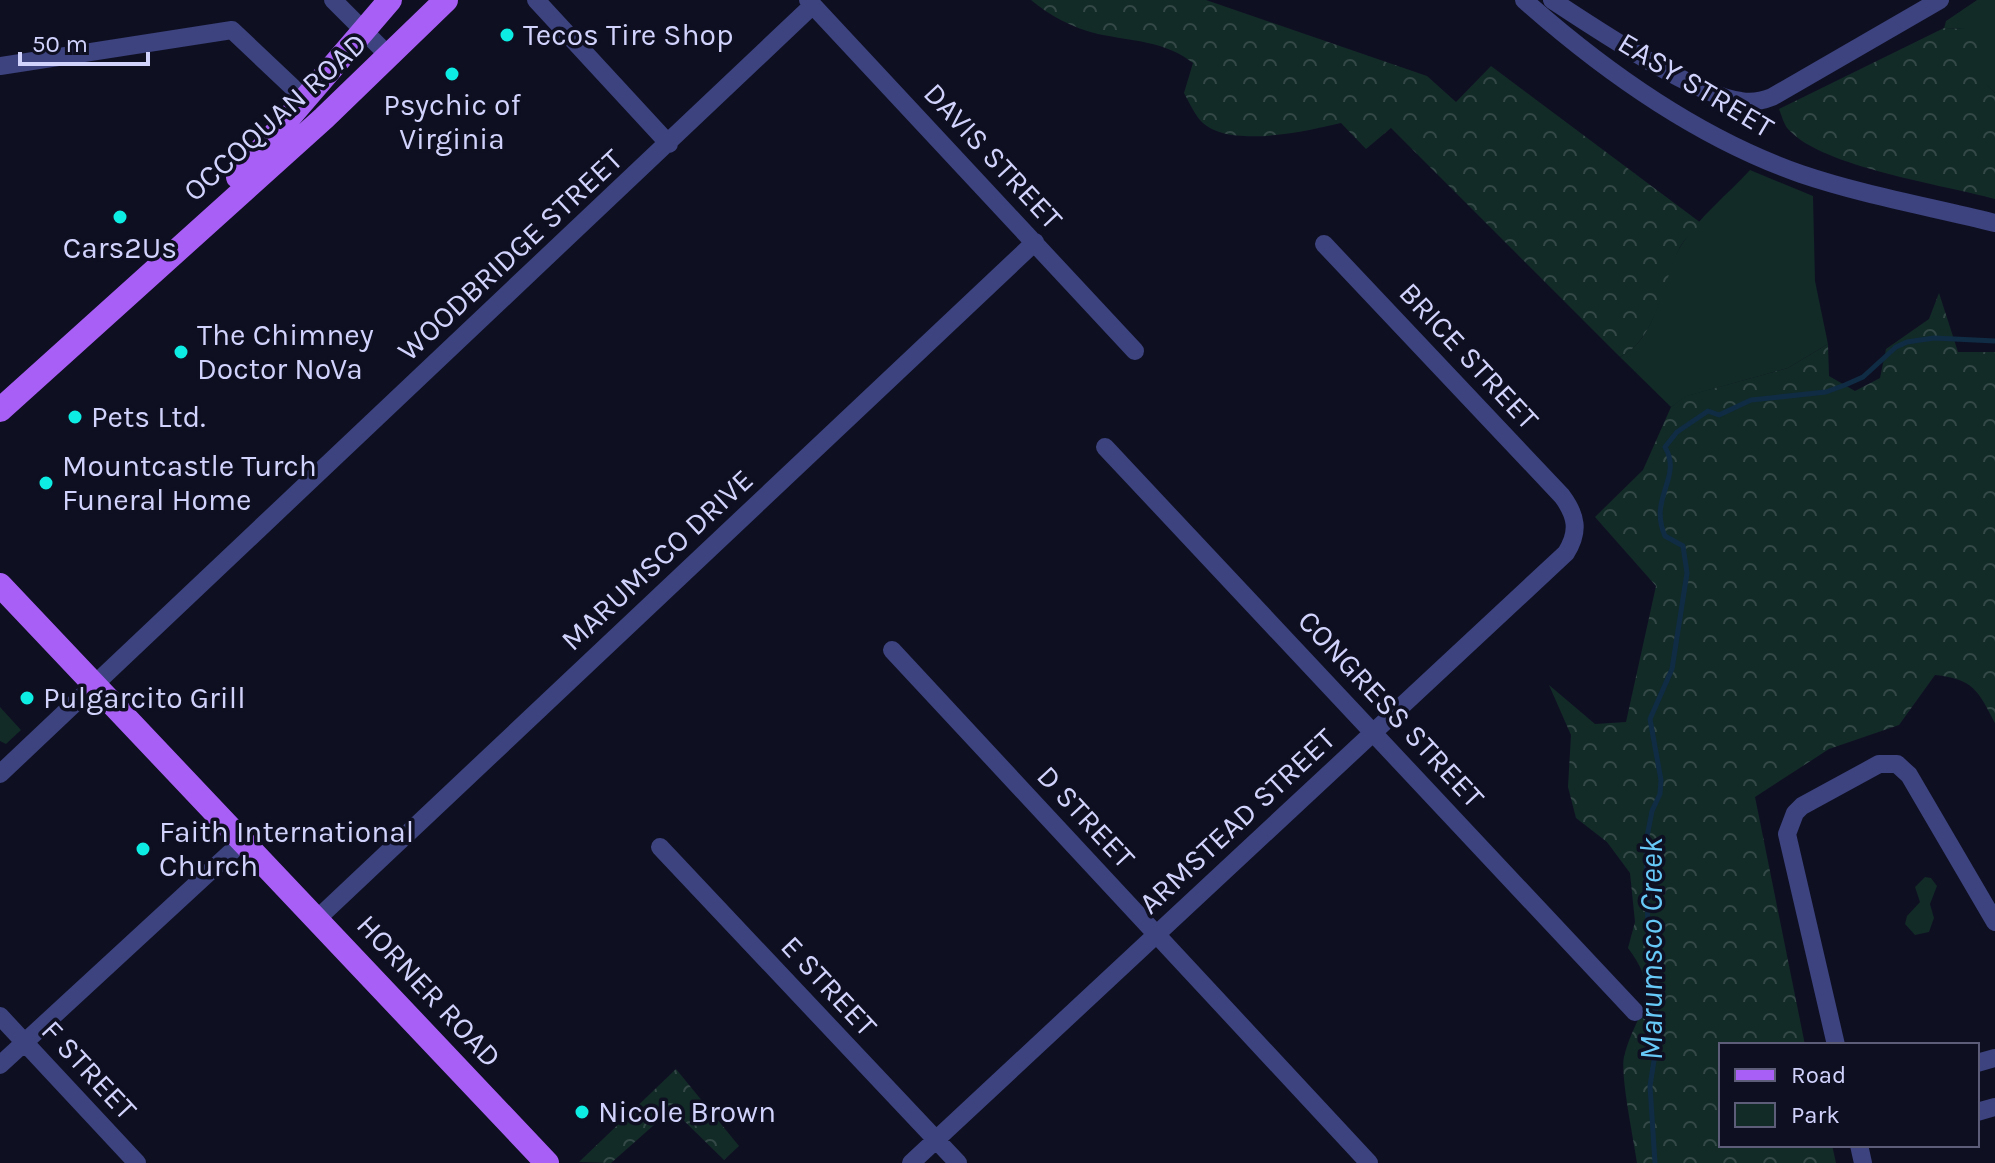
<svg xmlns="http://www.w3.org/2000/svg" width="1995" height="1163" viewBox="0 0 1995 1163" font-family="Karla,sans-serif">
  <defs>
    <pattern id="forest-crowns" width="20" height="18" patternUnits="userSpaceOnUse" patternTransform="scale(2)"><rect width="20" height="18" fill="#122b27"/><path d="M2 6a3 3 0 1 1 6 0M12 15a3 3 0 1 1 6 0" fill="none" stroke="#344947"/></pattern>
  </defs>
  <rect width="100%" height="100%" fill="#0f0f22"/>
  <path fill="#122b27" d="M1977 0H1995V93L1981 80 1964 29 1944 28 1946 21Z
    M1750 170 1813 196 1815 281 1828 344 1788 368 1687 396 1671 407 1620 357C1661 336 1659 279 1682 244 1699 217 1728 194 1750 170Z
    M0 707 21 730 6 744 0 741Z
    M1925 877 1931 878 1937 886 1930 904 1934 918 1929 932 1915 935 1905 924 1907 916 1920 902 1915 887Z"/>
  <path fill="url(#forest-crowns)" d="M1031 0H1206L1427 76 1456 102 1491 66 1701 223C1694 231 1685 238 1680 247 1662 282 1658 338 1620 357L1391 128 1366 149 1341 123C1307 131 1226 150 1200 120 1194 113 1189 102 1184 93L1193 63C1166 41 1131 41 1098 34 1073 28 1050 16 1031 0Z
    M1944 28 1964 29 1981 38C1976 62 1976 76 1995 93V199C1944 185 1824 167 1790 131 1784 126 1782 116 1779 109Z
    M1939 293 1958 352H1995V723C1978 691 1974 679 1935 675L1899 725 1829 749 1755 797 1805 1045H1721V1145H1832L1836 1163H1637C1634 1141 1620 1075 1624 1057 1635 1010 1666 999 1628 948L1635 922 1630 873 1607 842 1576 818 1568 787 1571 735 1549 685 1595 724 1626 722 1656 586 1595 517 1643 470 1671 407 1686 396 1788 368 1828 344 1829 376 1855 391 1880 378 1886 349 1929 319Z
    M676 1069 739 1146 724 1160 672 1109 611 1163 579 1162Z"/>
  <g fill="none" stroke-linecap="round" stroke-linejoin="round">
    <path stroke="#102c44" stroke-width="5" d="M1655 1163 1650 1086 1658 1035 1648 934 1646 842 1652 811 1660 794 1661 780 1650 719 1672 669 1687 573 1683 546 1665 536C1648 497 1683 478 1665 447L1677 432 1708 411 1719 415 1751 400 1826 392 1845 385 1863 377 1896 347 1907 342 1934 338 1995 341"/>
    <path stroke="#3c437e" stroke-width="18" d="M333 0 390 57
      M536 0 669 144
      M808 0 1135 351
      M1524 0C1604 71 1698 138 1801 174 1863 195 1931 207 1995 223
      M1552 0C1593 27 1696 96 1741 101 1752 103 1762 101 1772 97L1940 0
      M0 66 232 30 305 99
      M1105 447 1635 1012
      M892 650 1369 1163
      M0 774 813 5
      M660 847 958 1163
      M317 919 1035 242
      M0 1016 137 1163
      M1836 1045 1787 834 1795 813 1802 806 1879 764H1897L1909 775 1995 922
      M1977 1063 1995 1058
      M0 1065 243 841
      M1977 1112 1995 1107
      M1859 1145 1863 1163
      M911 1163 1566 553C1580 531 1576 515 1562 496L1324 244"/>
    <path stroke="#a85ff6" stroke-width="24" d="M238 177 390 0
      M0 410 324 118 446 0
      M0 585 547 1163"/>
  </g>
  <g fill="#0dede3" stroke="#0f0f22" stroke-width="3">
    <circle cx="507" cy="35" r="8"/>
    <circle cx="452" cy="74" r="8"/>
    <circle cx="120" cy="217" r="8"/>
    <circle cx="181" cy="352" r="8"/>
    <circle cx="75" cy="417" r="8"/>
    <circle cx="46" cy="483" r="8"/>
    <circle cx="27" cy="698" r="8"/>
    <circle cx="143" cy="849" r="8"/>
    <circle cx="582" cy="1112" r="8"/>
  </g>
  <g text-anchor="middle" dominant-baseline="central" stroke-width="7" stroke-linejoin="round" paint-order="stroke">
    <g font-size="30" fill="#d2d3fd" stroke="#0f0f22" text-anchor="start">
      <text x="523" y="35">Tecos Tire Shop</text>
      <text x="452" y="105" text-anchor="middle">Psychic of<tspan x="452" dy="34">Virginia</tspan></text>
      <text x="120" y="248" text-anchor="middle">Cars2Us</text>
      <text x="197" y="335">The Chimney<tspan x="197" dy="34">Doctor NoVa</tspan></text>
      <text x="91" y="417">Pets Ltd.</text>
      <text x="62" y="466">Mountcastle Turch<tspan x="62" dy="34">Funeral Home</tspan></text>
      <text x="43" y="698">Pulgarcito Grill</text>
      <text x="159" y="832">Faith International<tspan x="159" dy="34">Church</tspan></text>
      <text x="598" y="1112">Nicole Brown</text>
    </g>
    <g font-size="30" fill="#d2d3fd" stroke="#0f0f22">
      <text transform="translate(1696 85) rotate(31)">EASY STREET</text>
      <text transform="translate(275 117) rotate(-42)">OCCOQUAN ROAD</text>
      <text transform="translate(993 156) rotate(47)">DAVIS STREET</text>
      <text transform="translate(510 255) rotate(-43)">WOODBRIDGE STREET</text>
      <text transform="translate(1469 356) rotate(47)">BRICE STREET</text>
      <text transform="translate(657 560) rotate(-43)">MARUMSCO DRIVE</text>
      <text transform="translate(1391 709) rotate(47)">CONGRESS STREET</text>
      <text transform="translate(1086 817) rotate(47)">D STREET</text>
      <text transform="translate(1237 821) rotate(-43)">ARMSTEAD STREET</text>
      <text transform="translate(829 986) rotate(47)">E STREET</text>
      <text transform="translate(429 991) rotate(47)">HORNER ROAD</text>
      <text transform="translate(89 1070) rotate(47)">F STREET</text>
    </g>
    <g font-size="32" font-style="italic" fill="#66c9f7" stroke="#0f0f22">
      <text transform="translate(1651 949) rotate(-90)">Marumsco Creek</text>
    </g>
  </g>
  <rect x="1719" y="1043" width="260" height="104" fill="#0f0f22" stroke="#5d5d7a" stroke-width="2"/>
  <rect x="1735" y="1069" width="40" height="12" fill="#a85ff6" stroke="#5d5d7a" stroke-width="2"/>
  <text x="1791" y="1083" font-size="24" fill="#d2d3fd">Road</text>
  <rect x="1735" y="1103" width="40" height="24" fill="#122b27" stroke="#5d5d7a" stroke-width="2"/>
  <text x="1791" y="1123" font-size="24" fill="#d2d3fd">Park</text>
  <path d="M20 52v12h128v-12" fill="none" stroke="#d2d3fd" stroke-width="4"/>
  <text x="32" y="52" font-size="24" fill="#d2d3fd" stroke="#0f0f22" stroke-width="6" paint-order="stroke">50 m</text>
</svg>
